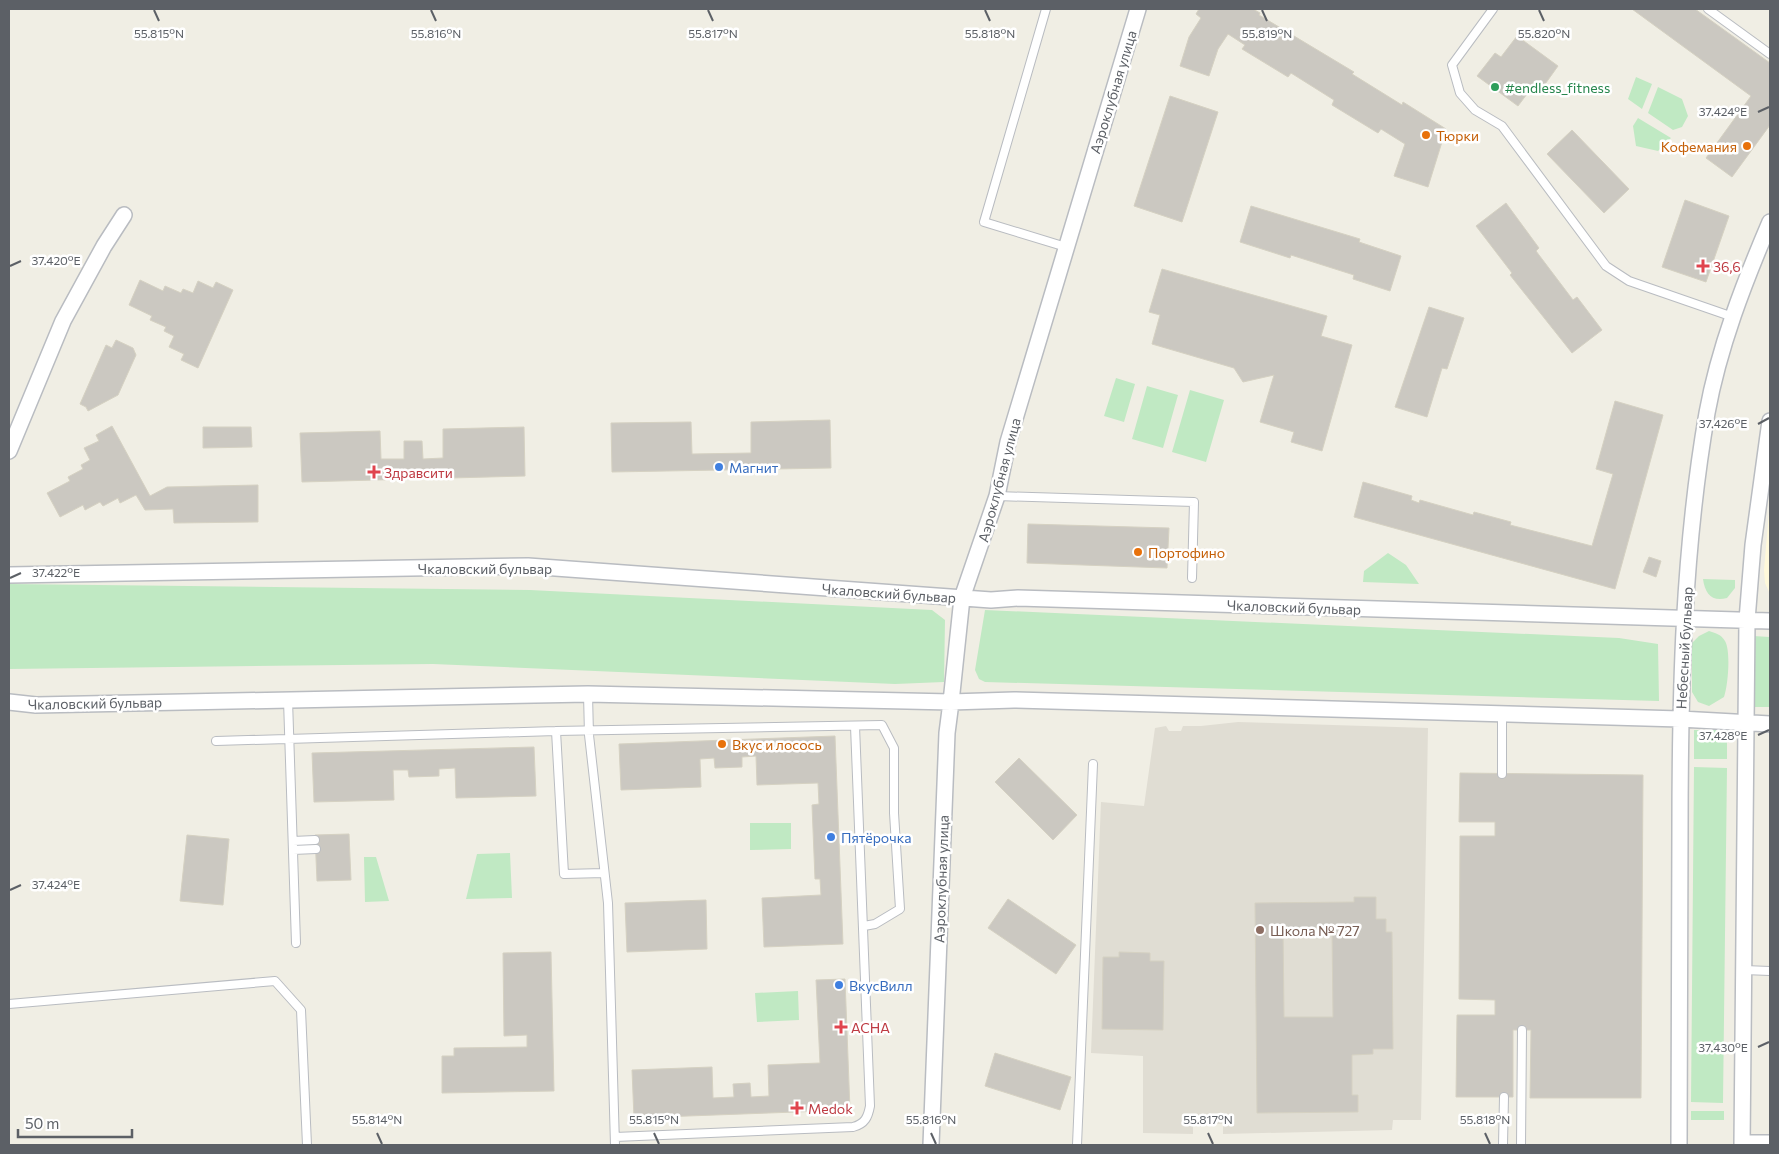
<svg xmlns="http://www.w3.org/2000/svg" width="1779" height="1154" viewBox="0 0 1779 1154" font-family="Commissioner,sans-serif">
  <rect width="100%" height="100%" fill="#f0eee4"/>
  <path fill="#fff9da" d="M1770 501V594L1765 583 1764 570Z"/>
  <path fill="#e0ddd3" d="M1238 722 1428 728 1421 1120H1393L1392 1130 1223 1134V1124H1193V1134L1143 1133V1056L1091 1053 1101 802 1144 806 1155 728 1166 726 1169 731H1181L1183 726H1201Z"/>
  <path fill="#c0e9c3" d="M1636 77 1652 84 1642 109 1628 99Z
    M1658 87 1682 99 1688 116 1682 127 1673 130 1648 113Z
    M1638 118 1671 138 1658 151 1636 146 1633 126Z
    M1116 378 1135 384 1124 422 1104 416Z
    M1147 386 1178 395 1163 448 1132 439Z
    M1190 390 1224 400 1206 462 1172 452Z
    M1388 553 1406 565 1419 584 1363 582 1364 571Z
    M1703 579 1735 580V588L1727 598C1712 602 1705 594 1703 579Z
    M9 584 530 590 932 610 945 620 944 682 895 684 433 664 9 669Z
    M985 610 1619 638 1658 644 1659 701 985 682 979 679 975 670Z
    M1709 631C1715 633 1721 634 1725 641 1731 651 1728 686 1724 697L1709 706 1698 702 1692 692V643L1699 636Z
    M1753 636 1770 637V707H1751Z
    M1694 730H1727V759H1694Z
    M1694 767 1727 768 1723 1103 1691 1102Z
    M750 823H791V849L750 850Z
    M510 853 512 898 466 899 477 854Z
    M364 857H376L389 901 365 902Z
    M798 991 799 1020 757 1022 755 993Z
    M1691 1111H1724V1120H1691Z"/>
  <path fill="#cbc8c1" stroke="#d5d1c2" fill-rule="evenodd" d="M1199 9H1253L1260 13 1259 15 1354 72 1352 74 1402 105 1403 102 1446 129 1428 187 1394 176 1405 144 1381 129 1378 133 1332 105 1334 100 1291 73 1288 77 1242 49 1245 45 1228 34 1218 49 1209 76 1180 66 1189 37 1201 18 1196 14Z
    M1632 9H1695L1770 63V125L1732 177 1706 158 1751 96Z
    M1517 36 1558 66 1543 87 1536 82 1518 106 1477 76 1495 53 1501 57Z
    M1170 96 1218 112 1182 222 1134 206Z
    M1572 130 1629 189 1604 213 1547 154Z
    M1685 200 1729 216 1706 282 1662 267Z
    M1506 203 1539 248 1536 251 1573 300 1577 297 1602 330 1572 353 1510 275 1512 273 1476 226Z
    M1251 206 1360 239 1359 242 1401 256 1390 291 1353 279 1354 275 1291 255 1290 258 1240 242Z
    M1162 269 1327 316 1321 336 1352 345 1322 451 1291 442 1294 432 1260 422 1274 375 1243 382 1234 368 1152 344 1160 315 1149 312Z
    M140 280 163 291 165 286 181 293 183 289 193 293 198 281 213 288 216 282 233 290 198 368 181 360 184 354 169 347 174 336 164 331 166 327 150 320 152 316 129 305Z
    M1429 307 1464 318 1447 369 1442 368 1427 417 1395 407Z
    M116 340 133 348 136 355 118 395 88 411 86 407 80 404 106 345 112 348Z
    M1615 401 1663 415 1615 589 1354 517 1363 482 1412 496 1411 500 1419 503 1420 500 1473 515 1474 512 1511 522 1510 525 1592 546 1613 474 1596 469Z
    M830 420 831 468 612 472 611 423 691 422 692 454 751 453V422Z
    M112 426 150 496 167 487 258 485V522L174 523 173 509 145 510 136 495 120 503 118 498 103 506 100 502 85 510 83 505 60 517 47 493 70 481 68 477 83 469 81 465 90 460 84 448 99 441 96 435Z
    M203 427H251L252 447 203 448Z
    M524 427 525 476 302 482 300 433 380 431 381 459H404V441H422L423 459 443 458V429Z
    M1028 524 1169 528 1167 568 1027 563Z
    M1649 557 1661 561 1656 577 1643 572Z
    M835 736 843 944 764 947 762 898 821 895 820 879H815L812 805 819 804 818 783 757 785 756 756 742 757V767L715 768 714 758 700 759 701 787 621 790 619 744Z
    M534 747 536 796 456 798 455 768 439 769V776L409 777 408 770H393L394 800 314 802 312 753Z
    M1019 758 1077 815 1053 840 995 782Z
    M1460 773 1643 775 1641 1098H1530L1531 1030H1513V1097H1456L1457 1015H1495V1000L1459 999 1460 836H1495V822H1459Z
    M349 834 351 880 317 881 315 835Z
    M187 835 229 839 223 905 180 901Z
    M1354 897H1376V919H1386V932H1392L1393 1049H1373V1054L1352 1055V1095H1358V1112L1257 1113 1255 903 1354 902ZM1283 928H1332L1333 1017H1284Z
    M1008 899 1076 945 1056 974 988 928Z
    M706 900 707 949 627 952 625 903Z
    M551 952 554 1091 442 1093V1056H454V1048L527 1047V1035L504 1036 503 953Z
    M1119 952 1150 953V961H1164L1163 1030 1102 1029 1103 957H1119Z
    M845 979 850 1110 634 1118 632 1070 712 1067 713 1098 734 1097 733 1084 750 1083 751 1097 769 1096 768 1065 820 1063 816 980Z
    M995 1053 1071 1077 1060 1110 985 1086Z"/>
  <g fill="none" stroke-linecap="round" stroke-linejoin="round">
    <g stroke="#b9bcc1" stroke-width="10">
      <path id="lane" d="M1046 9 984 222 1066 247
        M1493 9 1452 65 1460 93 1475 110 1502 126 1606 266 1629 281 1733 317
        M1708 9 1770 54
        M997 496 1194 502 1192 578
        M588 694 589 735 608 903 615 1145
        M288 700 296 943
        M556 731 564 874 604 873
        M216 741 556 731 882 725 894 748V813L900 909 875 924 864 926
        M1502 774V714
        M293 841 315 840
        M293 850 316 849
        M1744 970 1770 971
        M9 1004 275 981 301 1010 307 1145
        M615 1137 853 1127C865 1124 868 1117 870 1106L855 726
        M1077 1145 1093 764
        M1503 1145 1504 1097
        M1521 1145 1522 1030"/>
    </g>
    <g stroke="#b9bcc1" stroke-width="18">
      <path id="street" d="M9 451 63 321 104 246 124 215
        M9 575 528 566 991 600 1018 598 1770 621
        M9 702 36 705 588 694 951 702 1014 700 1680 719 1770 724
        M1742 1143H1770
        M931 1145 947 733 951 702 962 598 997 496 1008 442 1138 9
        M1679 1145C1679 1040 1680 935 1680 830 1680 691 1683 551 1707 413 1719 347 1744 283 1770 222
        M1742 1145 1747 620 1753 545 1770 421"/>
    </g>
    <use href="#lane" stroke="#fff" stroke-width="8"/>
    <use href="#street" stroke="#fff" stroke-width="15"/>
  </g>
  <path fill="none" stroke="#5c6066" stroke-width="2" d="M154 10 159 21M431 10 436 21M708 10 713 21M985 10 990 21M1262 10 1267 21M1539 10 1544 21M1758 112 1769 107M10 266 21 261M1758 424 1769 418M10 578 21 573M1758 735 1769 730M10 890 21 885M1758 1047 1769 1042M377 1133 382 1144M654 1133 659 1144M931 1133 936 1144M1208 1133 1213 1144M1485 1133 1490 1144"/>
  <circle fill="#2e9e5b" stroke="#fff" stroke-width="2" cx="1495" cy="87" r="5"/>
  <g fill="#e8710a" stroke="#fff" stroke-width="2">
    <circle cx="1426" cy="135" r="5"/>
    <circle cx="1747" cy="146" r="5"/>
    <circle cx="1138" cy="552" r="5"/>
    <circle cx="722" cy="744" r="5"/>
  </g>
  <g fill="#e0444e" stroke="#fff" stroke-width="2">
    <path d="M1700.5 258.5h5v5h5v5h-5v5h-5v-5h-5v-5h5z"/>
    <path d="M371.5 464.5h5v5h5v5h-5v5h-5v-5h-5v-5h5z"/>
    <path d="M838.5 1019.5h5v5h5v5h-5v5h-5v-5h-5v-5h5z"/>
    <path d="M794.5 1100.5h5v5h5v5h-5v5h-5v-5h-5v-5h5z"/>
  </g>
  <g fill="#3f7fe0" stroke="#fff" stroke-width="2">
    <circle cx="719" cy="467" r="5"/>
    <circle cx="831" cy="837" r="5"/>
    <circle cx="839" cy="985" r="5"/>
  </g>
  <circle fill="#8d6e63" stroke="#fff" stroke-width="2" cx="1260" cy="930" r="5"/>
  <g text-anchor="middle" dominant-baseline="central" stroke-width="5" stroke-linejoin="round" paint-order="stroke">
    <g font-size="14" fill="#27864d" stroke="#fff" text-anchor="start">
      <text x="1505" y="87">#endless_fitness</text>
    </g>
    <g font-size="14" fill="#5c6066" stroke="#fff">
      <text transform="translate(1113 92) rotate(-73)">Аэроклубная улица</text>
      <text transform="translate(999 480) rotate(-75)">Аэроклубная улица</text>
      <text x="485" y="568">Чкаловский бульвар</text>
      <text transform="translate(889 593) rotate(4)">Чкаловский бульвар</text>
      <text transform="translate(1294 607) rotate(2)">Чкаловский бульвар</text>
      <text transform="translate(1684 648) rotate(-87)">Небесный бульвар</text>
      <text transform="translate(95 703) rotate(-1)">Чкаловский бульвар</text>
      <text transform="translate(941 879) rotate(-88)">Аэроклубная улица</text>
    </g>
    <g font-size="14" fill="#c56008" stroke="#fff" text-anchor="start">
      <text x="1436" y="135">Тюрки</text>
      <text x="1737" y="146" text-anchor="end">Кофемания</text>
      <text x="1148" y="552">Портофино</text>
      <text x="732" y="744">Вкус и лосось</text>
    </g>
    <g font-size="14" fill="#be3a42" stroke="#fff" text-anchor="start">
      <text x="1713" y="266">36,6</text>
      <text x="384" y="472">Здравсити</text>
      <text x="851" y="1027">АСНА</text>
      <text x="808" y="1108">Medok</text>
    </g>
    <g font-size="14" fill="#366cbe" stroke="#fff" text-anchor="start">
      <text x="729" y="467">Магнит</text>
      <text x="841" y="837">Пятёрочка</text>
      <text x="849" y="985">ВкусВилл</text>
    </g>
    <g font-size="14" fill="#785e54" stroke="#fff" text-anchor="start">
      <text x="1270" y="930">Школа № 727</text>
    </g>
  </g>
  <g font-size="12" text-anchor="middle" fill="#5c6066" stroke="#fff" stroke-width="5" stroke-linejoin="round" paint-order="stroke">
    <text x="159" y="38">55.815°N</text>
    <text x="436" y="38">55.816°N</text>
    <text x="713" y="38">55.817°N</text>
    <text x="990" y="38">55.818°N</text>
    <text x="1267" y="38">55.819°N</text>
    <text x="1544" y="38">55.820°N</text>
    <text x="1723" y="116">37.424°E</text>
    <text x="56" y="265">37.420°E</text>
    <text x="1723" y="428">37.426°E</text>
    <text x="56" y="577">37.422°E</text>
    <text x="1723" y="740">37.428°E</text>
    <text x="56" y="889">37.424°E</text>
    <text x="1723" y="1052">37.430°E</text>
    <text x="377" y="1124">55.814°N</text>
    <text x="654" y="1124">55.815°N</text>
    <text x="931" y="1124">55.816°N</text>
    <text x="1208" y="1124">55.817°N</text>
    <text x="1485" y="1124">55.818°N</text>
  </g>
  <rect width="1779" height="1154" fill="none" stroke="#5c6066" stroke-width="20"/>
  <path d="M18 1129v8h114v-8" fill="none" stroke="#5c6066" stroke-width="2.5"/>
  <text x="25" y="1129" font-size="15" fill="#5c6066" stroke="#ffffff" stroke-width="4" paint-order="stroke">50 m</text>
</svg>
